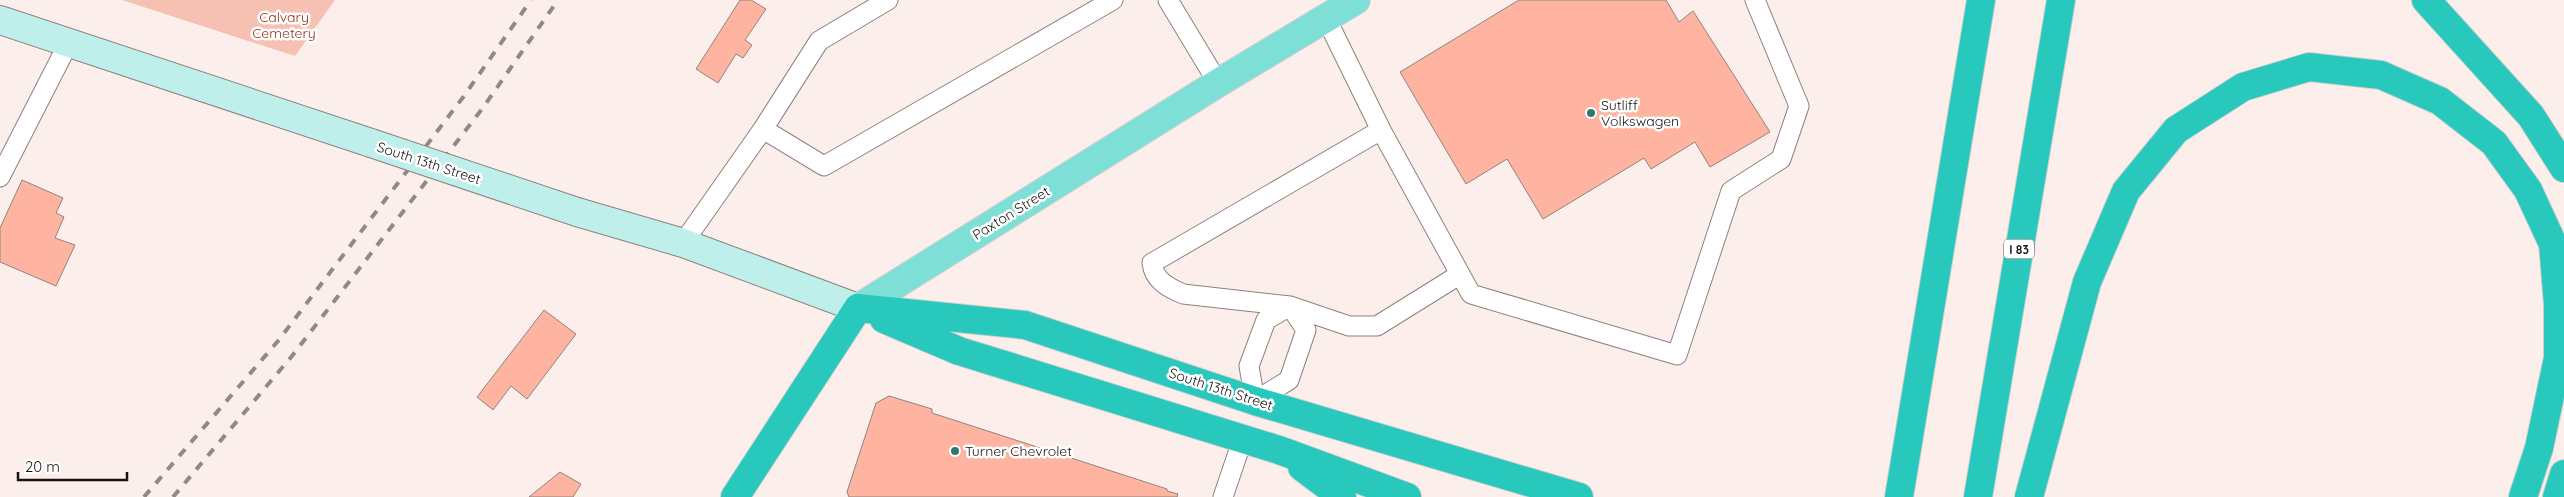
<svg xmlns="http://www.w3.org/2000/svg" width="2564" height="497" viewBox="0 0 2564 497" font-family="Quicksand,sans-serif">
  <rect width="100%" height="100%" fill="#fcefeb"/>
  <path fill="#f6c1b3" d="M122 0H335L295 56Z"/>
  <path fill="#feb4a0" stroke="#908481" d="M740 0H751L766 9 745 40 752 45 743 58 736 54 718 83 696 69Z
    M1519 0H1666L1679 22 1693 11 1770 132 1710 167 1695 142 1651 169 1644 158 1543 219 1507 159 1466 184 1400 72Z
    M22 180 63 198 56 213 64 217 55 238 75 245 56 286 0 262V228Z
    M544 310 576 334 527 399 511 386 493 410 477 397Z
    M889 396 932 409V413L1167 489V491L1178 494 1177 497H849L847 492 876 403Z
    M560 472 581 484 573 497H529Z"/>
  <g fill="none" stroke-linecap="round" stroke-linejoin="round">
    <g stroke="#8d827f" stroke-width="21">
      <path id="lane" d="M1168 0 1218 83
        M1326 18 1381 130 1471 294 1677 355 1731 191 1781 159 1799 106 1755 0
        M763 129 824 166 1113 0
        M1381 130 1152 263C1154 280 1167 287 1183 294L1290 306 1349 326H1377L1459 275
        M0 177 69 42
        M683 243 763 129 819 41 888 0
        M1290 306 1306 330 1289 380 1255 401 1249 366 1266 320Z
        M1223 497 1243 438"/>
    </g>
    <g stroke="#8d827f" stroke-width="30">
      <path id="secondary" d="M0 20 371 143
        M577 212 683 243 858 308"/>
    </g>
    <g stroke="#d1d0d0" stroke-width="30">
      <path id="primary" d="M858 308 1218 83 1356 0"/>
    </g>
    <g stroke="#d1d0d0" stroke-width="30">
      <path id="highway" d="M2426 0 2531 116 2564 168
        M858 308 1025 325 1255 401 1579 497
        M884 319 959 351 1279 450 1407 497
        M1302 467 1342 497
        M735 497 858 308
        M1899 497 1981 0
        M1978 497 2061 0
        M2029 497 2087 282 2126 191 2176 130 2243 87 2309 67 2381 75 2440 101 2494 143 2528 190 2553 244 2558 305V358L2539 448 2523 497
        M2557 497 2564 474"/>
    </g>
    <use href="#lane" stroke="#fff" stroke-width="19"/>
    <use href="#secondary" stroke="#beefeb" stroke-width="28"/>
    <use href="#primary" stroke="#7edfd7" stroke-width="28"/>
    <use href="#highway" stroke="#28c9bc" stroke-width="28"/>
    <path stroke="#928986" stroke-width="4" stroke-dasharray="9 9" stroke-linecap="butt" d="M144 497 278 341 464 96 531 0
      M173 497 292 356 482 109 558 0"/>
    <g stroke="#8d827f" stroke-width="30" stroke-linecap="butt">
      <path id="secondary-bridge" d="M371 143 577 212"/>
    </g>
    <use href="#secondary-bridge" stroke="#beefeb" stroke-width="28"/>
  </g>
  <g fill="#317871" stroke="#fff" stroke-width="2">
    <circle cx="1591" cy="113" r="5"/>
    <circle cx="955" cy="451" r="5"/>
  </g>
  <g text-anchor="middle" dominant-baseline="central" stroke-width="5" stroke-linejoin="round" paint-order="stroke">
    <rect fill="#fff" stroke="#5d5a59" stroke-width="1" x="2004" y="239.5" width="30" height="19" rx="4"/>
    <g font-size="12" font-weight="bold" fill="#181312">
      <text x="2019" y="249">I 83</text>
    </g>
    <g font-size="14" fill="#972f13" stroke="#fff">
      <text x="284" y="17">Calvary<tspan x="284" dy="16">Cemetery</tspan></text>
    </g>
    <g font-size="14" fill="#181312" stroke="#fff" text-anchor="start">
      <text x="1601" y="105">Sutliff<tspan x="1601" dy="16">Volkswagen</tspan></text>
      <text x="965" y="451">Turner Chevrolet</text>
    </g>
    <g font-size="14" fill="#181312" stroke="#fff">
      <text transform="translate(429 163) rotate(18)">South 13th Street</text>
      <text transform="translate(1011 213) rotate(-32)">Paxton Street</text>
      <text transform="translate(1221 389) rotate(18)">South 13th Street</text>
    </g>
  </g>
  <path d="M18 472v8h109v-8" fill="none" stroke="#181312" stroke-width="2.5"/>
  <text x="25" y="472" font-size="15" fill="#181312" stroke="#ffffff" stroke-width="4" paint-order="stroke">20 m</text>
</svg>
